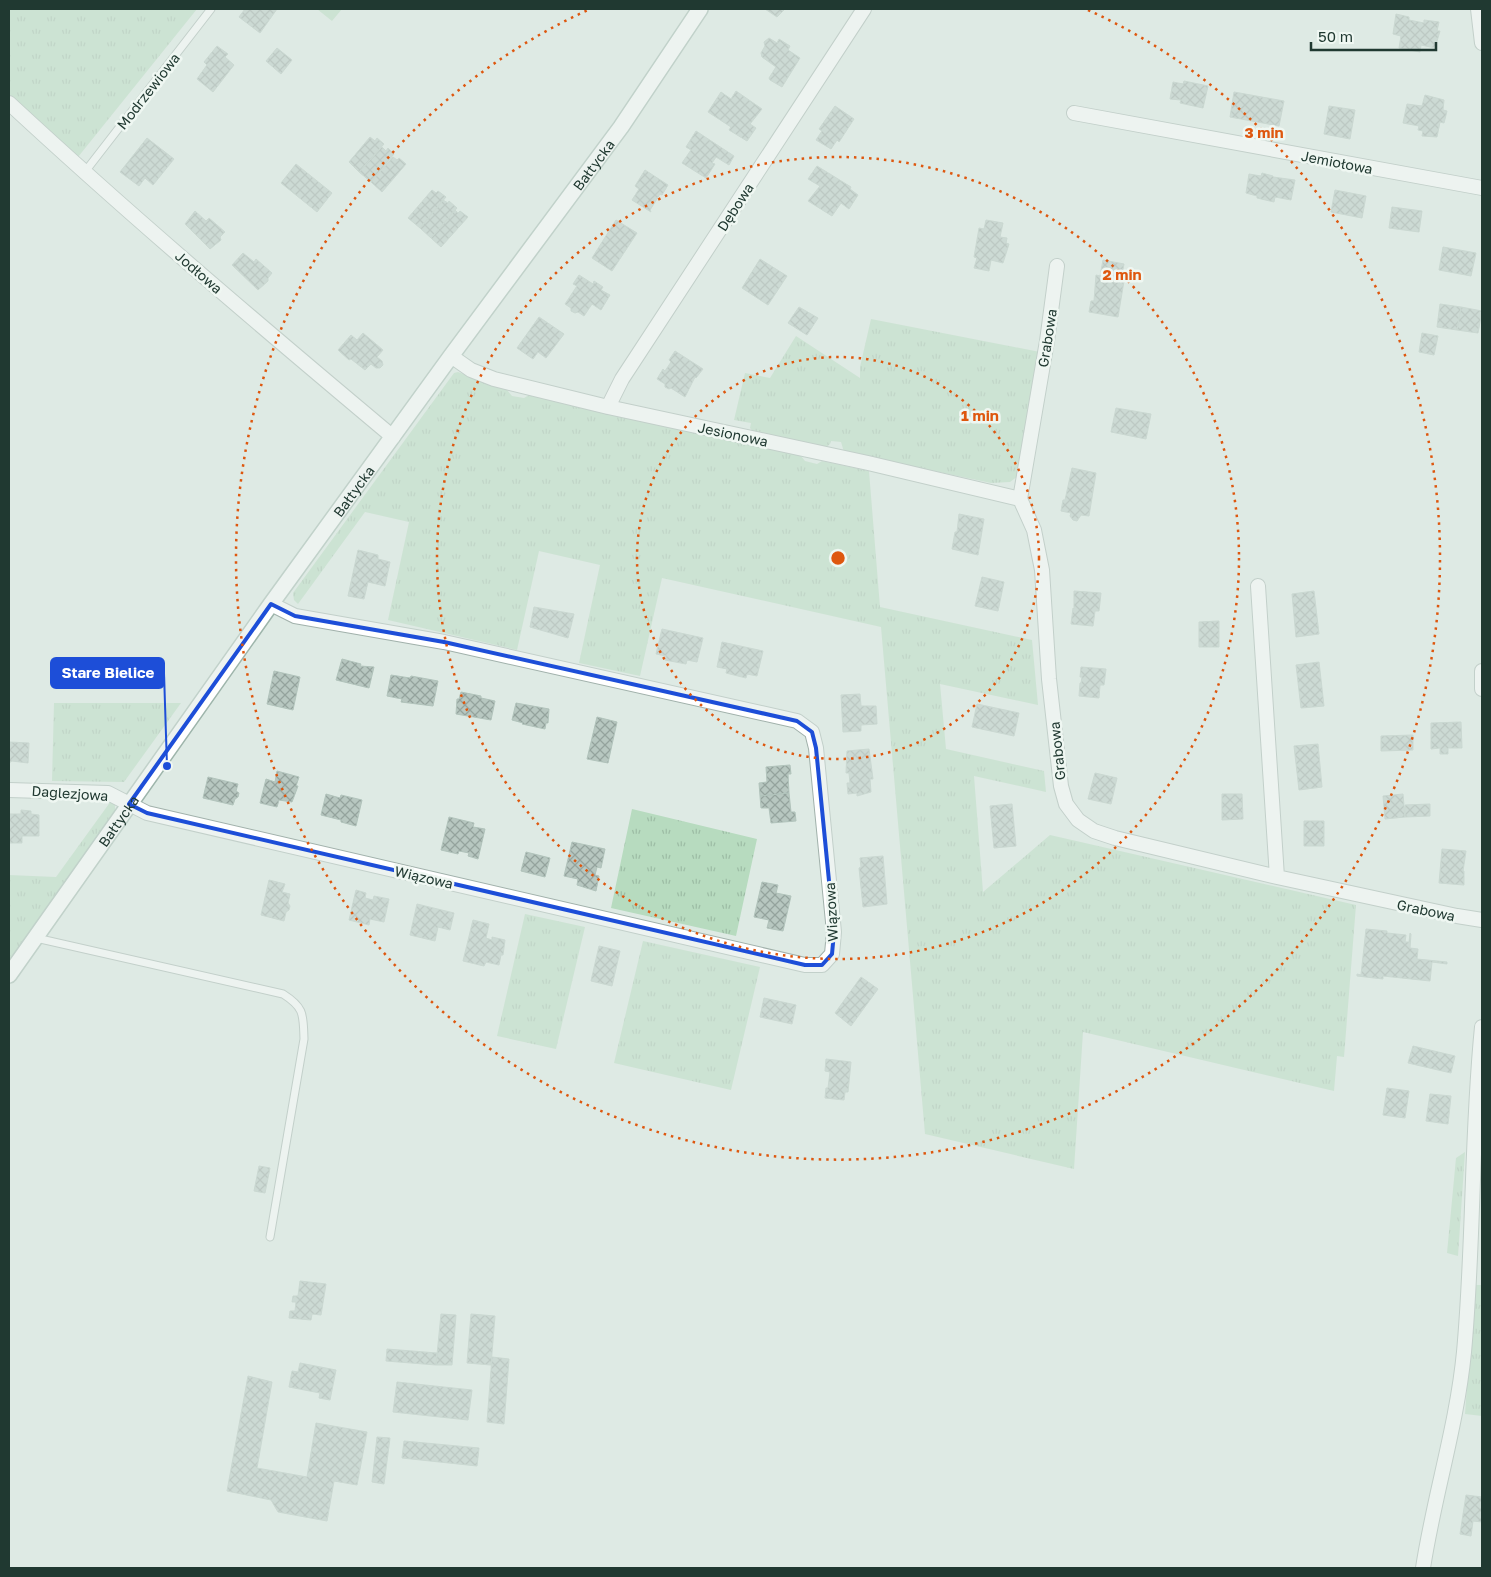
<svg xmlns="http://www.w3.org/2000/svg" width="1491" height="1577" viewBox="0 0 1491 1577" font-family="'Golos Text',sans-serif">
  <defs>
    <pattern id="grass-tufts" width="24" height="20" patternUnits="userSpaceOnUse" patternTransform="scale(1.25)"><rect width="24" height="20" fill="#b7dbbf"/><path d="M3 7l-1-3M5 7V3M7 7l1-3M15 17l-1-3M17 17v-4M19 17l1-3" fill="none" stroke="#9dbda5"/></pattern>
    <pattern id="building-cross-hatch" width="8" height="8" patternUnits="userSpaceOnUse" patternTransform="scale(1.25)"><rect width="8" height="8" fill="#b7c7c0"/><path d="M0 0l8 8M0 8l8-8" fill="none" stroke="#94a39d"/></pattern>
  </defs>
  <rect width="100%" height="100%" fill="#deeae4"/>
  <path fill="url(#grass-tufts)" d="M9 9H197L78 157 9 95Z
    M317 9H342L332 21Z
    M871 319 1040 352 1018 476 1010 482 991 483 844 452 841 442 831 441 830 444 825 448 754 433 750 428 751 423 734 420 745 373 770 378 796 336 860 378V367Z
    M458 372 507 390 512 396 524 398 529 395 801 456 805 461 817 464 822 461 869 471 880 607 1032 640 1038 705 940 684 946 749 1044 771 1046 792 974 776 983 892 1050 835 1356 905 1344 1057 1337 1056 1334 1091 1083 1032 1074 1169 925 1134 881 627 662 578 640 676 579 663 600 565 539 551 517 650 388 620 409 522 365 512 298 604 294 600 293 593 454 373Z
    M54 703H181L124 782 52 781Z
    M111 801 115 805V812L9 962V875L56 877Z
    M632 809 757 839 736 936 611 908Z
    M525 914 585 927 556 1049 497 1036Z
    M643 941 760 967 731 1090 614 1063Z
    M1465 1152 1458 1256 1447 1253 1456 1158Z
    M1474 1285H1482V1416L1465 1414Z"/>
  <path fill="url(#building-cross-hatch)" stroke="#b1c3bb" d="M245 9H277L260 33 239 17Z
    M765 9H785L777 17Z
    M1396 14 1409 17V20L1424 23V20L1439 22 1437 31H1440L1435 48 1421 45 1420 52 1399 48 1401 36 1393 34Z
    M769 38 777 43 779 39 790 46 788 50 800 58 782 87 770 80 769 78 776 67 762 57 761 53 765 46 764 42Z
    M217 46 228 54 225 57 234 65 213 92 197 79 207 65 204 62Z
    M277 48 292 60 281 74 266 61Z
    M1184 81 1208 86 1203 108 1180 103 1181 100 1170 99 1173 82 1183 84Z
    M736 91 762 109 750 124 756 128 747 141 729 130 731 127 708 112 721 92 731 99Z
    M1234 92 1284 101 1279 126 1230 117Z
    M1425 95 1444 100 1443 110 1447 111 1444 123 1440 122 1437 137 1422 136 1423 131 1418 130 1419 126 1403 123 1407 104 1422 106Z
    M835 106 854 119 839 142 837 140 831 149 816 140 822 131 819 129Z
    M1329 106 1355 110 1350 139 1324 134Z
    M696 131 734 156 729 165 716 157 712 163 715 164 706 178 682 163 691 150 686 147Z
    M370 137 375 141 377 138 384 144 359 172 349 162Z
    M147 138 174 159 153 185 145 178 139 186 120 172Z
    M382 147 386 151 388 148 394 154 371 182 359 172Z
    M393 157 397 160 399 158 406 164 382 192 371 182Z
    M296 164 332 193 317 212 281 183Z
    M817 166 851 187 850 189 858 195 849 209 841 203 832 216 808 201 820 186 808 179Z
    M645 170 668 185 662 195 660 194 650 210 651 212 632 200 639 189 635 186Z
    M1262 173 1273 176V177L1295 180 1291 200 1275 197 1274 202 1257 198V196L1246 193 1249 174 1261 176Z
    M432 190 436 193 438 191 446 197 420 228 408 218Z
    M1335 190 1366 196 1362 218 1331 212Z
    M443 200 448 203 449 201 457 208 431 238 420 228Z
    M1392 207 1422 211 1419 232 1389 228Z
    M455 210 458 213 460 211 468 217 441 247 431 238Z
    M195 211 206 221 209 218 225 232 220 237 221 240 210 249 185 224Z
    M616 220 637 233 612 271 592 258Z
    M986 220 1003 223 1000 237 1007 238 1006 243 1009 244 1003 263 991 260 989 271 974 268 977 258 974 257 979 228 984 229Z
    M1443 247 1476 253 1471 276 1439 270Z
    M243 253 254 262 256 259 272 273 268 278V281L258 290 232 265Z
    M760 259 787 276 768 305 742 288Z
    M1103 260 1124 264 1121 280 1124 281 1118 317 1089 312 1091 301H1094L1096 275 1100 276Z
    M579 275 593 284 594 281 603 287 601 290 610 295 601 310 592 304 584 316 578 312 575 313 571 311V308L565 304 577 286 573 284Z
    M1440 304 1461 307 1457 330 1437 327Z
    M799 307 818 318 807 335 788 323Z
    M1461 307 1482 311 1478 333 1457 330Z
    M539 317 564 334 546 358 538 352 533 359 517 348Z
    M363 333 383 350 377 357 382 361 383 365 380 368H376L371 364 365 370 351 359 349 360 338 350 351 335 357 340Z
    M1422 333 1438 336 1434 355 1419 352Z
    M675 351 703 369 696 378 695 377 685 397 671 388 669 389 665 387V384L657 379 663 369 665 371 671 362 669 360Z
    M1116 408 1151 414 1146 439 1111 432Z
    M1072 468 1096 473 1089 516 1081 515 1077 521 1073 520 1070 516 1071 513 1061 511 1063 500H1065Z
    M959 514 984 519 978 555 952 549 955 532H957Z
    M358 550 378 555V559L390 562 385 586 368 582 364 599 348 596Z
    M982 577 1004 582 998 611 975 606Z
    M1074 591 1101 593 1099 611H1095L1093 626 1071 624 1073 608 1074 609Z
    M1314 591 1319 634 1296 637 1292 594Z
    M534 607 574 614 568 638 530 627Z
    M1219 621V647H1199V622Z
    M662 629 703 638 697 662 687 660 686 664 665 660 666 656 656 654Z
    M722 642 763 651 757 676 747 674 746 678 726 673 727 669 717 667Z
    M342 659 361 664 360 666 374 667 369 688 336 680Z
    M1319 662 1324 706 1301 708 1296 665Z
    M1081 667 1106 669 1104 685H1100L1099 698 1079 696 1080 683H1081L1082 677H1080Z
    M274 671 300 677 293 710 267 704Z
    M391 675 410 678 411 676 438 681 433 706 401 702 402 699 387 696Z
    M461 692 481 696V698L495 701 491 720 456 714 457 699H459Z
    M860 694 861 706H876L877 724 861 725V731L843 732 841 695Z
    M516 703 549 709 548 723H546L545 729 522 724 523 723 512 720Z
    M977 704 1019 713 1014 736 972 727Z
    M597 717 617 722 608 763 587 759Z
    M1461 722 1462 748H1448V754H1440V748L1431 749V723Z
    M1413 735V750L1381 751V736Z
    M9 742 29 743 28 763 12 761 9 763Z
    M1318 744 1322 787 1299 790 1294 746Z
    M869 749 873 779H870L871 792 857 796V793L848 794 847 783H850L849 773H846L847 751Z
    M790 765 791 774H788L789 793 760 796 759 783 767 782 766 767Z
    M277 771 299 777 296 786H298L292 802 279 800 277 807 260 803 266 779 275 782Z
    M1095 773 1117 778 1111 804 1088 799Z
    M208 777 238 784 236 791 239 793 238 797 235 799 233 805 203 798Z
    M789 793 791 812H795L796 821 771 823 769 808H761L760 796Z
    M326 794 340 798 341 795 362 800 356 826 341 822V820L321 815Z
    M1222 794H1242L1243 819 1222 820Z
    M1403 794 1405 817 1385 819 1383 796Z
    M1012 804 1016 846 994 848 990 806Z
    M1430 804V816L1405 817V805Z
    M21 810 31 811V814L39 815V836H22V843H9V814H21Z
    M449 817 474 823 473 827 485 829 478 859 468 856 469 853 459 851 458 854 441 850Z
    M1304 821H1324V846H1304Z
    M572 842 605 849 601 868 597 867 595 875 599 876 596 891 577 885 578 879 564 876Z
    M1442 849 1466 851 1463 871H1464V885L1439 883Z
    M526 852 550 858 545 877 521 871Z
    M883 856 887 904 863 907 859 868 861 867 860 858Z
    M269 880 285 884 282 892 290 894 288 903 290 906 289 910 286 912 284 921 261 915Z
    M762 882 778 885 776 893 791 896 783 931 767 928 769 920 754 917Z
    M356 890 366 893 365 898 373 900 374 896 389 899 384 922 370 919 369 925 349 920Z
    M417 904 454 913 450 930 438 927 435 941 410 935Z
    M473 920 489 924 486 938 492 940V937L505 940 503 955H501L499 965 486 962 484 966 463 961Z
    M1366 929 1387 931V933L1406 935 1405 942H1409L1410 933 1411 934 1410 948 1418 949 1417 959 1447 962V964L1432 962 1430 981 1383 976V979L1357 976V974L1361 975Z
    M599 946 620 951 612 986 591 981Z
    M861 977 878 989 851 1026 835 1013Z
    M764 998 796 1005 792 1024 760 1017Z
    M1413 1046 1455 1056 1451 1073 1408 1063Z
    M826 1059 851 1062 848 1092H845L844 1100 825 1098 826 1088H828L830 1072 825 1071Z
    M1387 1088 1409 1091 1405 1118 1383 1115Z
    M1430 1094 1451 1096 1448 1124 1426 1121Z
    M259 1166 270 1168 265 1193 254 1191Z
    M300 1281 326 1284 321 1315 312 1314 311 1320 289 1318 290 1311H295L296 1302H292L293 1296H298Z
    M441 1314 456 1315 452 1365H436Z
    M471 1314 495 1316 491 1365 467 1363Z
    M387 1349 437 1353 436 1365 386 1361Z
    M492 1357 509 1359 504 1424 487 1422Z
    M300 1363 336 1370 330 1400 319 1398 320 1393 289 1387 292 1371 298 1372Z
    M248 1376 272 1382 257 1468 307 1477 316 1423 367 1432 357 1485 334 1481 327 1521 278 1512 271 1500 227 1491Z
    M397 1382 472 1390 468 1420 393 1412Z
    M377 1437 390 1438 384 1484 372 1482Z
    M404 1441 479 1448 477 1466 402 1458Z
    M1466 1495 1482 1497V1522L1473 1521 1471 1536 1460 1534Z"/>
  <g fill="none" stroke-linecap="round" stroke-linejoin="round">
    <g stroke="#a1b1ab" stroke-width="9">
      <path id="lane" d="M84 173 211 9
        M36 938 283 994C305 1008 303 1015 304 1039L270 1237"/>
    </g>
    <g stroke="#a1b1ab" stroke-width="16">
      <path id="street" d="M1478 9 1482 43
        M9 103C133 218 263 328 393 437
        M1074 113 1482 188
        M1057 266 1047 341 1020 499 1034 530 1042 570 1049 679 1061 786 1066 804 1078 820 1094 831 1115 838 1277 877 1457 916 1482 920
        M451 356 471 370 494 379 608 407 868 463 1020 499
        M608 407 622 379 864 9
        M1258 586 1277 877
        M1482 671V689
        M9 790 108 793 147 813 805 965H822L832 954 834 932 816 748 812 732 797 721 444 642 295 616 271 604
        M1423 1568C1434 1496 1457 1425 1464 1352 1474 1244 1471 1135 1482 1027"/>
    </g>
    <g stroke="#9eb5ab" stroke-width="18">
      <g id="secondary">
        <path id="s1" d="M9 975 271 604 451 356 621 127 700 9"/>
      </g>
    </g>
    <use href="#lane" stroke="#fff" stroke-width="7"/>
    <use href="#street" stroke="#fff" stroke-width="14"/>
    <use href="#secondary" stroke="#fff" stroke-width="15"/>
  </g>
  <path d="M0 0H1491V1577H0ZM271 604 295 616 444 642 797 721 812 732 816 748 834 932 832 954 822 965H805L147 813 129 804Z" fill="#deeae4" fill-opacity=".55" fill-rule="evenodd"/>
  <path fill="none" stroke="#1d4ed8" stroke-width="4" stroke-linejoin="round" d="M271 604 295 616 444 642 797 721 812 732 816 748 834 932 832 954 822 965H805L147 813 129 804Z"/>
  <g fill="none" stroke="#de570e" stroke-width="2.5" stroke-dasharray="2.5 5">
    <circle cx="838" cy="558" r="201"/>
    <circle cx="838" cy="558" r="401"/>
    <path d="M1088 10A602 602 0 1 1 588 10"/>
  </g>
  <g text-anchor="middle" dominant-baseline="central" stroke-width="5" stroke-linejoin="round" paint-order="stroke">
    <g font-size="14" fill="#203931" stroke="#eff7f2">
      <text transform="translate(148 91) rotate(-52)">Modrzewiowa</text>
      <text transform="translate(1337 162) rotate(11)">Jemiołowa</text>
      <text stroke="none"><textPath href="#s1" startOffset="999">Bałtycka</textPath></text>
      <text transform="translate(735 207) rotate(-57)">Dębowa</text>
      <text transform="translate(199 272) rotate(41)">Jodłowa</text>
      <text transform="translate(1047 338) rotate(-81)">Grabowa</text>
      <text transform="translate(733 434) rotate(12)">Jesionowa</text>
      <text stroke="none"><textPath href="#s1" startOffset="594">Bałtycka</textPath></text>
      <text transform="translate(1057 751) rotate(-96)">Grabowa</text>
      <text transform="translate(70 793) rotate(4)">Daglezjowa</text>
      <text stroke="none"><textPath href="#s1" startOffset="189">Bałtycka</textPath></text>
      <text transform="translate(424 877) rotate(13)">Wiązowa</text>
      <text transform="translate(1426 910) rotate(12)">Grabowa</text>
      <text transform="translate(831 912) rotate(-93)">Wiązowa</text>
    </g>
  </g>
  <circle cx="838" cy="558" r="8" fill="#de570e" stroke="#eff7f2" stroke-width="2.5"/>
  <g font-size="15" text-anchor="middle" font-weight="bold" fill="#de570e" stroke="#eff7f2" stroke-width="5" stroke-linejoin="round" paint-order="stroke">
    <text x="1264" y="138">3 min</text>
    <text x="1122" y="280">2 min</text>
    <text x="980" y="421">1 min</text>
  </g>
  <path fill="none" stroke="#1d4ed8" stroke-width="2" d="M167 766L164 673"/>
  <circle fill="#1d4ed8" stroke="#eff7f2" stroke-width="2" cx="167" cy="766" r="5"/>
  <rect fill="#1d4ed8" stroke="#1d4ed8" stroke-width="2" x="51" y="658" width="113" height="30" rx="5"/>
  <g font-size="15" text-anchor="middle" font-weight="bold" fill="#fff">
    <text x="108" y="678">Stare Bielice</text>
  </g>
  <rect width="1491" height="1577" fill="none" stroke="#203931" stroke-width="20"/>
  <path d="M1311 42v8h125v-8" fill="none" stroke="#203931" stroke-width="2.5"/>
  <text x="1318" y="42" font-size="15" fill="#203931" stroke="#eff7f2" stroke-width="4" paint-order="stroke">50 m</text>
</svg>
